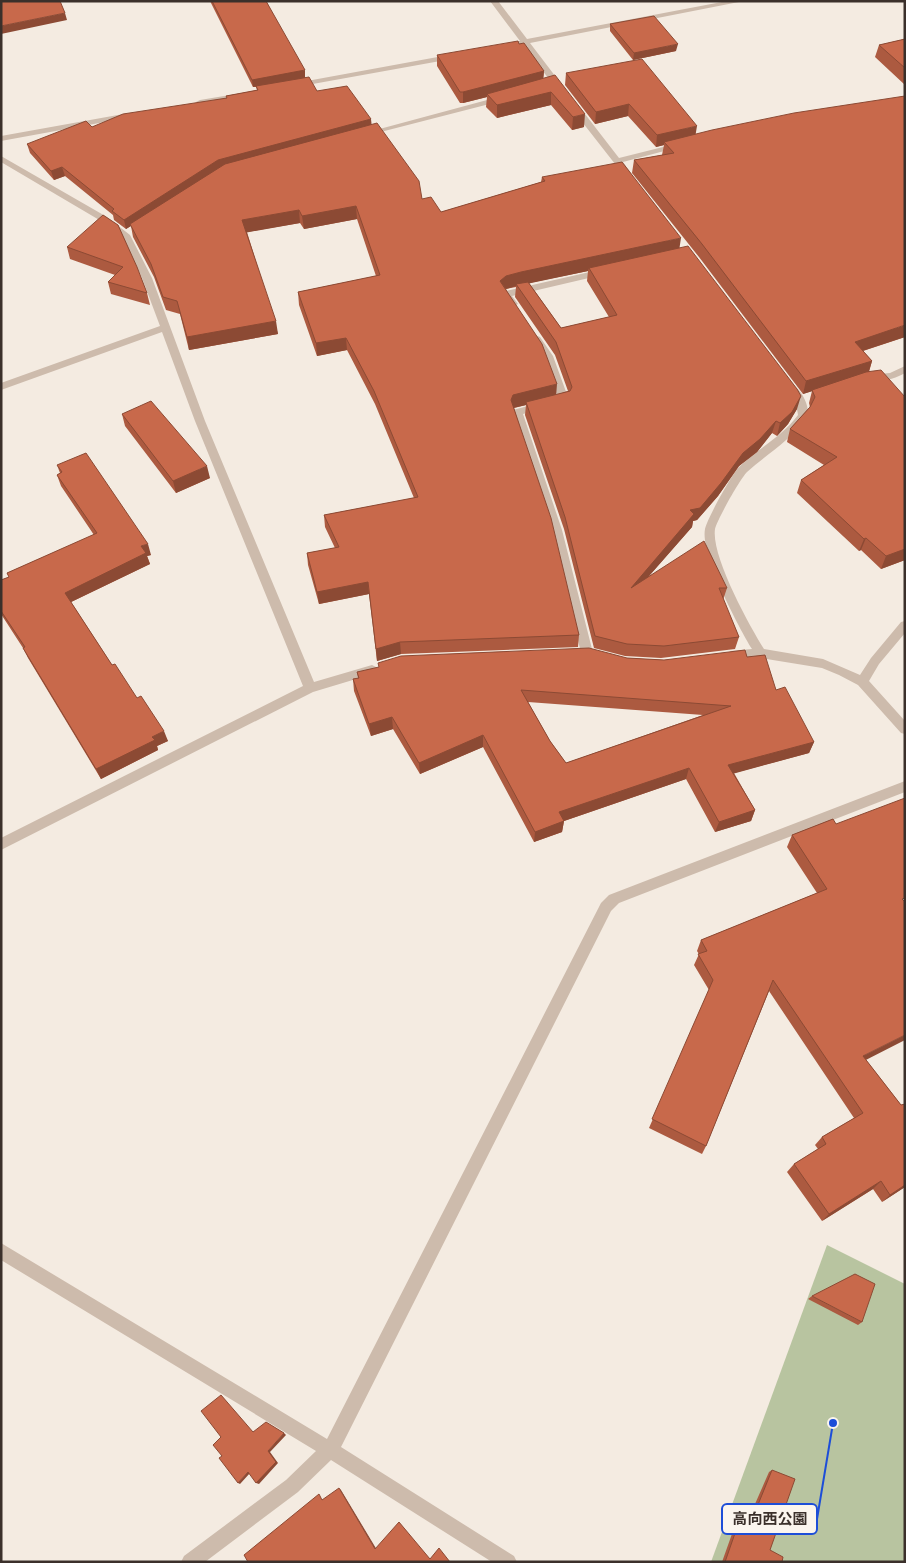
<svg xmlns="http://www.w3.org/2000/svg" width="906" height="1563" viewBox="0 0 906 1563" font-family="Montserrat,'Noto Sans JP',sans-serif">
  <rect width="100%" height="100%" fill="#f4ebe1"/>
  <path fill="#b8c4a0" d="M827 1245 905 1284V1562H711Z"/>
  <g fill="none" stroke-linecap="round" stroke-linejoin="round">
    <path fill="#cdbbac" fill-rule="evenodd" d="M603 269 608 272 606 274 512 296 518 304 513 307 510 306 501 294 506 291Z
      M537 336 540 337 553 356 569 400 568 402 523 414 562 530 593 653 587 658 581 653 552 530 512 412 513 410 558 398 543 356 532 339Z"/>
    <path fill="#cdbbac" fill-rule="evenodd" d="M490 1H498L527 39 727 1H744L530 43 565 89 561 91H558L523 45H517V41H520Z
      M454 54H457V58L296 87 292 85 296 83Z
      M242 93 246 95 245 97 200 104 196 102 200 100Z
      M502 96H505V100L365 136 361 134Z
      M572 105H578L619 158 679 143 683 146 623 162 633 176 626 178 572 109Z
      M129 113 133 115 132 117 1 141V136Z
      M1 156 107 217 130 235 152 278 205 421 314 682 372 665 376 667 378 670 376 673 313 692 1 850V838L303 686 195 421 162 332 1 390V383L160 326 142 278 122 236 101 221 1 162Z
      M905 366V373C895 379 873 386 864 378L869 375 890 373Z
      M789 383C800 387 809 403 808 415 792 440 768 453 747 472 740 479 717 520 715 529 711 556 749 625 764 649L823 659 860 675 871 658 901 622 905 621V633L879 664 869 681 905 721V734L901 733 858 685 839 675 822 668 760 658 731 661 725 656 731 651 752 649C738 626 700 554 705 529 707 519 731 476 738 468 757 449 782 437 798 415L796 403 784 386Z
      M905 781V792L619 903 611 911 341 1447 514 1556 517 1562H492L331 1460 298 1492 205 1562H181L184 1556 286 1480 316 1451 1 1260V1243L327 1439 601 903 609 895Z"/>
  </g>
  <path fill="#ac5a40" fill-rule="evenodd" d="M210 1H266L305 77 317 91 371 119V125L422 199 441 212 541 182 542 177 680 248 797 409 788 424 777 436 772 433 757 452 739 466 718 496 697 520 693 521 692 527 649 576 727 588 723 600 739 637 735 649 661 658 625 656 594 648 564 529 525 415 526 405 514 408 579 635 578 647 401 654 377 661 369 594 319 604 308 565 307 553 335 548 325 527 324 515 414 498 375 404 347 350 317 356 299 305 298 292 376 276 357 219 304 229 300 223 247 232 278 334 189 350 180 314 166 310 154 277 133 237 131 226 126 229 114 220 113 215 65 176 54 180 30 153 27 144 92 127 227 98 226 96 257 90 256 87H253ZM588 271 587 281 609 317 561 328 529 283ZM516 287 515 297 555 355 568 391 556 395 506 289Z
    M610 24 676 51 633 60 610 31Z
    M905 39V85L875 57 879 45Z
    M437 55 544 71 543 79 584 127 572 130 551 105 497 118 486 107 487 97 463 103H460L437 66Z
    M566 73 696 134 905 337 863 351 872 361 869 372 905 397V560L881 569 861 550 859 551 797 493 801 480 824 465 787 442 790 429 810 407 809 403 812 391 803 394 699 257 632 173 634 160 662 155 664 145 656 147 628 116 595 124 565 85Z
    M118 225 147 293 150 305 111 294 108 282 115 275 70 259 67 247Z
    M122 414 210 478 176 493 125 426Z
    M57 465 151 555 147 556 150 564 71 602 112 665 168 741 157 746 158 750 101 779 28 658 23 648 1 614V580L9 577 7 573 94 535 61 486 57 475 60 473Z
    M747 657 776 690 814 742 809 753 734 773 755 810 751 821 715 832 686 779 564 821 562 832 534 842 483 747 420 774 393 729 371 736 354 691 353 679 358 678 357 672 627 658 664 660ZM528 702 703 715 566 763 550 741Z
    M833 819 866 1060 901 1105 905 1104V1187L882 1202 873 1189 822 1221 787 1172 794 1164 818 1149 815 1145 822 1137 854 1118 769 991 706 1146 702 1154 649 1128 709 990 694 965 699 954 697 951 701 940 817 893 787 847 792 835Z
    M812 1296 862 1322 858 1325 808 1299Z
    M772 1470 770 1550 782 1562H722L738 1517 741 1516 748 1520 769 1472Z"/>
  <path fill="#8c4a34" d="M65 13 67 20 1 34V26Z
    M678 44 676 51 633 60 634 53Z
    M305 70V78L253 87 252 80Z
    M544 71 543 82 487 94V97L463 103V92Z
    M551 92V105L497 118V105Z
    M629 104 628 116 595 124 596 112Z
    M585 114 584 127 572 130 573 117Z
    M371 119 372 128 220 169 126 229 124 220 218 160Z
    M697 126 695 138 664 142V145L656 147 657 135Z
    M62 167 65 176 54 180 51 171Z
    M356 206 357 219 304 229 302 216Z
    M299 210 300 223 244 233 242 220Z
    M681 238 679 251 589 268 588 271 517 286 516 284V286L506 289 500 281 506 276 521 272Z
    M276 321 278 334 189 350 187 337Z
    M905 325V337L850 355 855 342Z
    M346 338 347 350 317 356 316 343Z
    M872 361 868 374 803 394 806 381Z
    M557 384 556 397 526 402V405L513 408 511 400 513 395Z
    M801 396 797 409 788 424 777 436 780 423Z
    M776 421 772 433 757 452 739 466 718 496 697 520 693 521 692 527 628 600 631 588 690 510 743 453Z
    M207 466 210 478 176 493 173 481Z
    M866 538 861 550 859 551 864 539Z
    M148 544 151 555 147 556 150 564 69 603 65 593 141 546Z
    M905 549V560L881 569 886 556Z
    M368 582 369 594 319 604 317 592Z
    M400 642 401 654 377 661 376 649Z
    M392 717 393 729 371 736 369 724Z
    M164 731 168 741 157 746 158 750 101 779 96 769 152 737Z
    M483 735V747L420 774 419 763Z
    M814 742 809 753 725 776 728 765Z
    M689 768 686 779 564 821 562 832 534 842 535 832 559 812Z
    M755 810 751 821 715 832 719 822Z
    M905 1035V1040L856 1065 863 1056Z
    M881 1181 873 1189 822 1221 829 1214Z
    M905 1185V1187L882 1202 890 1195Z
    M284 1433 286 1435 270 1452 278 1463 259 1484 256 1483 268 1451Z
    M248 1472 250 1473 240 1484 238 1483Z
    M339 1488 341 1490 377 1550 375 1549Z"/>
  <path fill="#c8694b" stroke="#8c4a34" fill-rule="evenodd" d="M1 1H60L65 13 1 26Z
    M212 1H266L305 70 252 80Z
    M654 16 678 44 634 53 610 24Z
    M905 39V68L879 45Z
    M518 41 519 44 524 43 544 71 463 92H460L437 55Z
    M642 59 697 126 657 135 629 104 596 112 566 73Z
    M555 75 585 114 573 117 551 92 497 105 487 94Z
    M309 77 317 91 347 86 371 119 218 160 124 220 112 211 114 209 62 167 51 171 27 144 86 121 92 127 123 114 227 98 226 96 258 90 256 86Z
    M905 96V325L855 342 872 361 806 381 702 244 634 160 674 153 664 142 712 130 794 113Z
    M377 123 419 181 422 199 431 197 441 212 545 181 542 177 622 162 681 238 521 272 506 276 500 281 542 344 557 384 513 395 511 400 551 518 579 635 400 642 376 649 368 582 317 592 307 553 339 547 324 515 418 497 374 391 346 338 316 343 298 292 380 275 356 206 302 216 299 210 242 220 276 321 187 337 177 301 163 297 151 264 130 224 225 164Z
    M103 215 118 225 137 267 147 293 108 282 123 267 67 247Z
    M688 246 797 389 801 396 792 412 780 423 776 421 760 439 743 453 721 483 700 508 690 510 694 514 631 588 704 541 727 588H719L739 637 664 646 627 644 595 636 565 517 526 402 570 391 572 387 556 342 516 284 528 282 561 328 617 315 589 268Z
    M881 370 905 397V549L886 556 866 538 864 539 801 480 837 457 790 429 810 407 815 397 812 390 866 372Z
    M151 401 207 466 173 481 122 414Z
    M86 453 148 544 141 546 146 553 65 593 112 665 115 664 137 698 141 696 164 731 152 737 155 740 96 769 23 648 25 647 1 611V580L9 577 7 573 97 533 57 475 62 472 57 465Z
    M589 648 627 658 664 660 745 650 747 657 765 655 776 690 785 687 814 742 728 765 755 810 719 822 689 768 559 812 564 821 535 832 483 735 419 763 392 717 369 724 353 679 359 678 357 672 379 667 378 663 401 656ZM521 690 731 706 566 763 550 741Z
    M905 798V898L902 899 905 902V1035L863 1056 901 1105 905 1104V1185L890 1195 881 1181 829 1214 794 1164 826 1144 822 1137 863 1113 773 980 706 1146 652 1119 713 980 698 954 707 951 701 940 827 889 792 835 833 819 836 824Z
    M855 1274 875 1284 862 1322 812 1296Z
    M221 1395 253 1432 266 1422 284 1433 268 1451 276 1462 256 1483 248 1472 238 1483 219 1458 222 1456 213 1445 221 1437 201 1411Z
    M772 1470 795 1479 770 1550 783 1557 782 1562H725L741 1516 751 1522Z
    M339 1488 375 1549 399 1522 430 1559 439 1548 450 1562H248L244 1555 319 1494 322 1500Z"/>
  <path fill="none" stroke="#1d4ed8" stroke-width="2" d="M833 1423L817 1519"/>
  <circle fill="#1d4ed8" stroke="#fbf5ee" stroke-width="2" cx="833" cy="1423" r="5"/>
  <rect fill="#fbf5ee" stroke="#1d4ed8" stroke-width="2" x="722" y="1504" width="95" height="30" rx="5"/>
  <g font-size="15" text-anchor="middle" font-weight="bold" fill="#3b302b">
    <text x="770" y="1524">高向西公園</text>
  </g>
  <rect width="906" height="1563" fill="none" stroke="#3b302b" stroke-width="5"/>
</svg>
